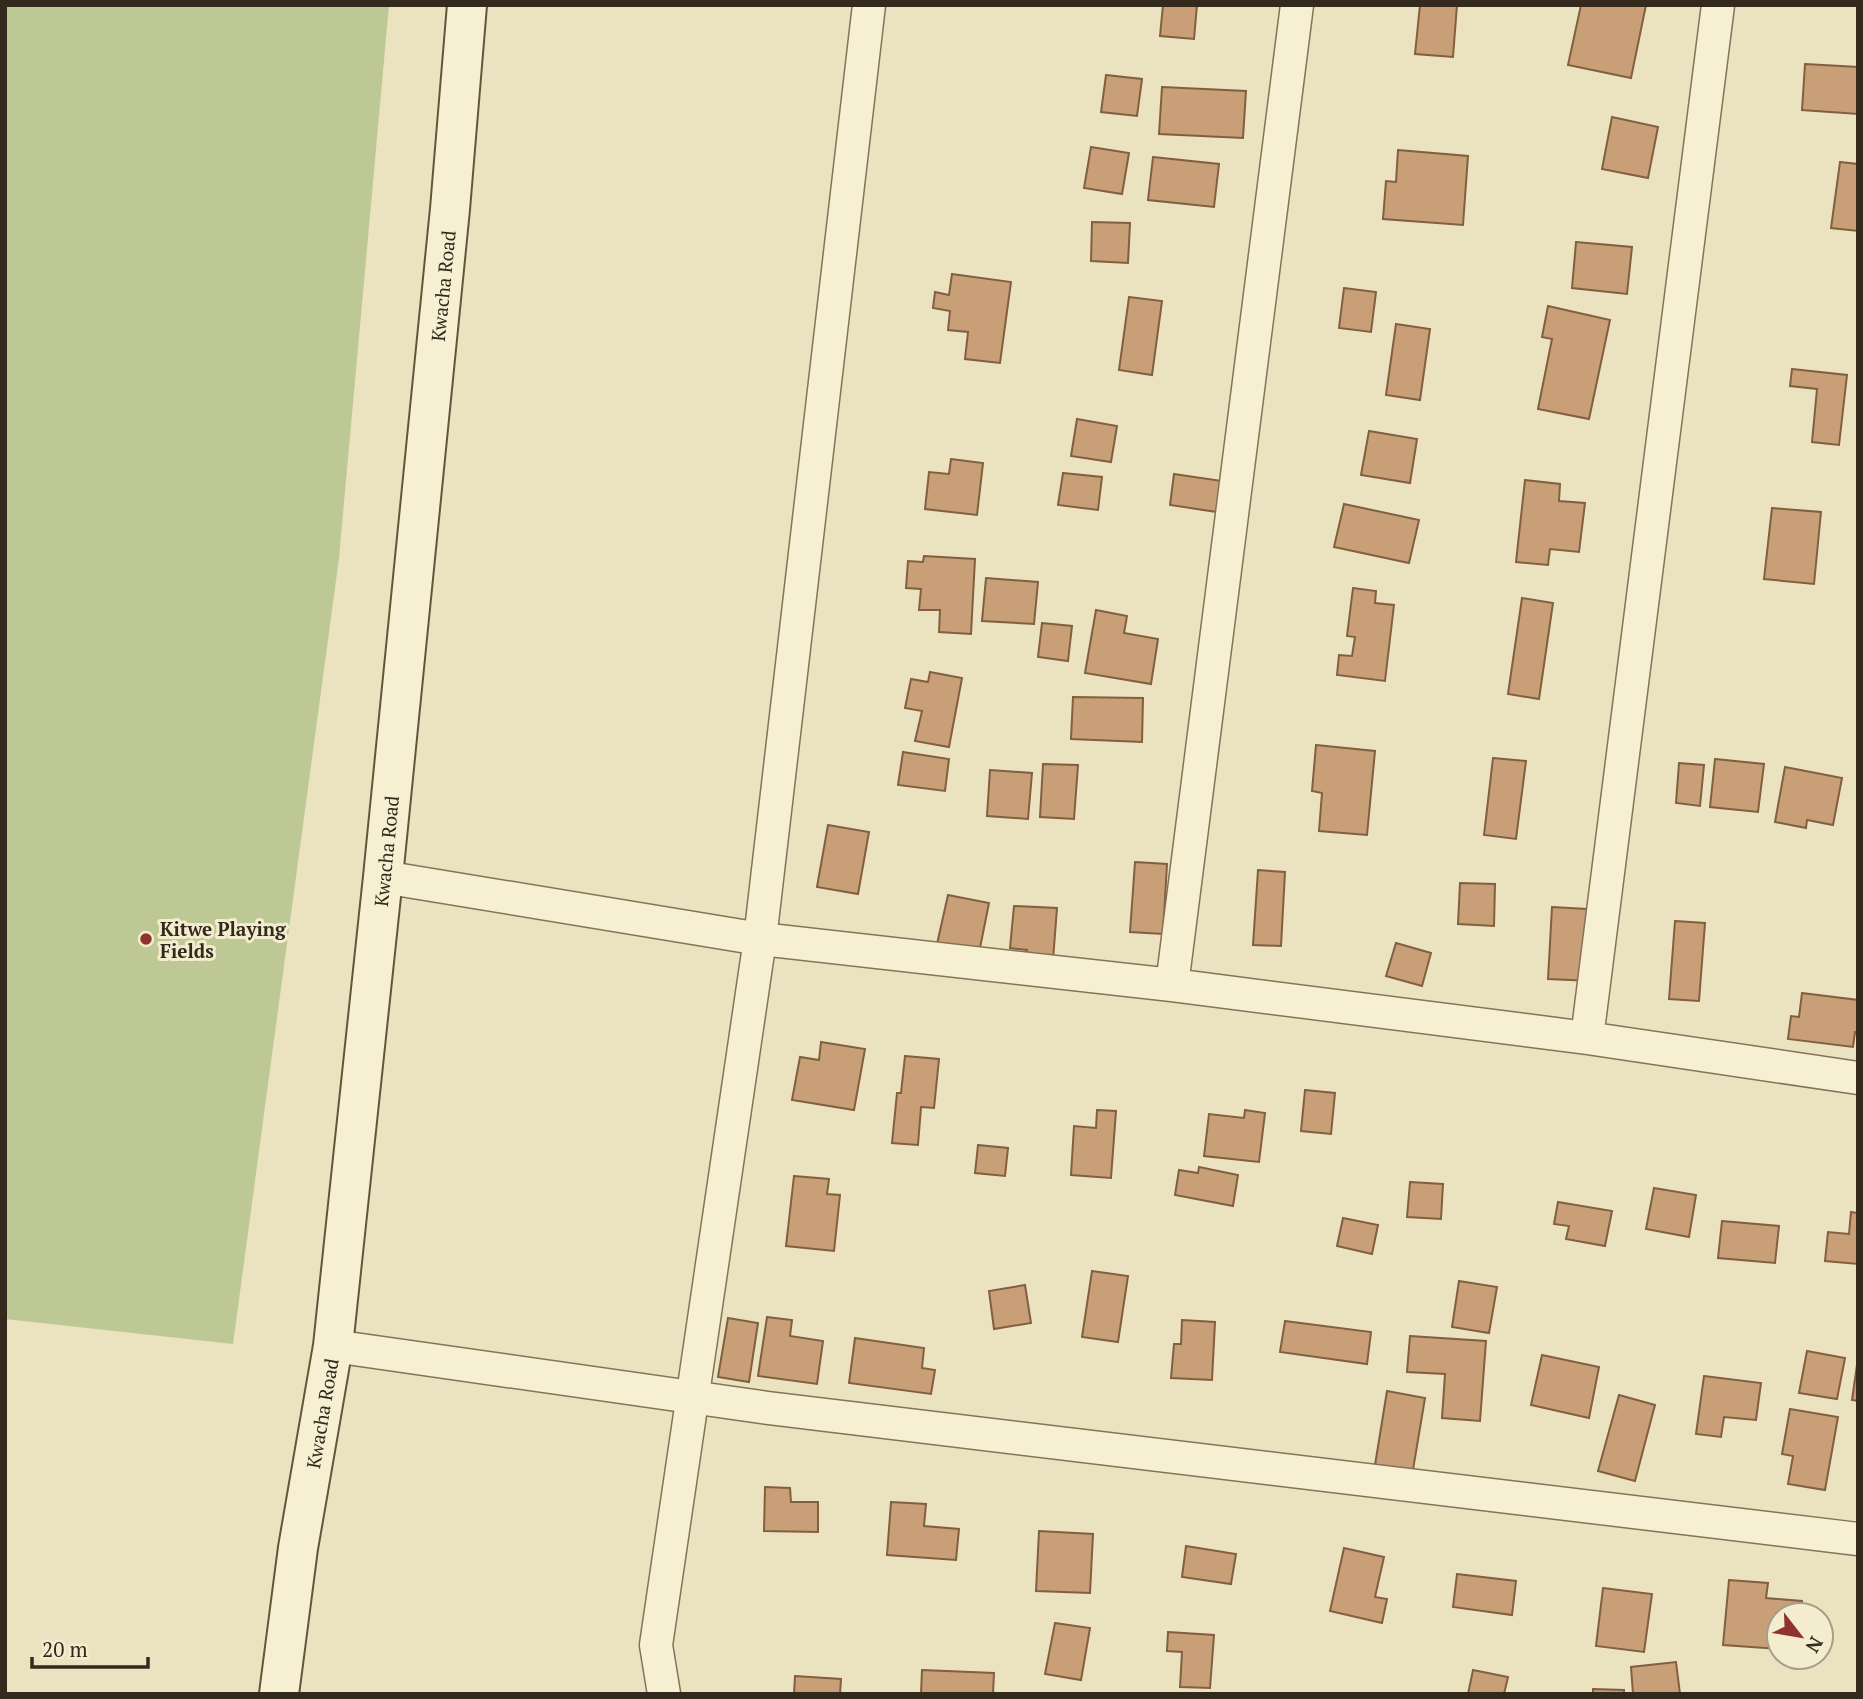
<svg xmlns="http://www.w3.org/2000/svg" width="1863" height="1699" viewBox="0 0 1863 1699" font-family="'PT Serif',serif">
  <rect width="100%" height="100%" fill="#ebe2c0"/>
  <path fill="#bec894" d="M5 5H389L339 558 233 1344 5 1319Z"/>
  <path fill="#c89f77" stroke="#815f40" stroke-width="2" d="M1163 5H1197L1194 39 1160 36Z
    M1420 5H1457L1453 57 1415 54Z
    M1581 5H1646L1631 78 1568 65Z
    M1805 64 1858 67V114L1802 110Z
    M1106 75 1142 79 1137 116 1101 112Z
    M1162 87 1246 91 1243 138 1159 134Z
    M1612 117 1658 127 1648 178 1602 169Z
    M1091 147 1129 153 1122 194 1084 188Z
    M1398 150 1468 156 1463 225 1383 219 1386 181 1396 182Z
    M1153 157 1219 164 1214 207 1148 200Z
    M1840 162 1858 164V231L1831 228Z
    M1092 222 1130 223 1128 263 1091 261Z
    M1576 242 1632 247 1627 294 1572 288Z
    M952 274 1011 282 1000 363 965 359 968 332 948 330 950 311 933 308 935 292 949 295Z
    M1344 288 1376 292 1371 332 1339 328Z
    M1129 297 1162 301 1152 375 1119 370Z
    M1548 306 1610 320 1589 419 1538 409 1552 339 1542 337Z
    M1396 324 1430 329 1420 400 1386 395Z
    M1792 369 1847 375 1839 445 1812 442 1817 389 1790 386Z
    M1077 419 1117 426 1111 462 1071 456Z
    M1369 431 1417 439 1410 483 1361 475Z
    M951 459 983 463 977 515 925 509 929 472 949 474Z
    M1063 473 1102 477 1098 510 1058 505Z
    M1174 474 1222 481 1217 512 1170 505Z
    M1525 480 1560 484 1559 501 1585 503 1579 552 1550 549 1548 565 1516 562Z
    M1344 504 1419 520 1409 563 1334 547Z
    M1772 508 1821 512 1814 584 1764 579Z
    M924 556 975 559 971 634 939 632 940 610H919L921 589 906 588 908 561 923 562Z
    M986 578 1038 582 1034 624 982 621Z
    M1353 588 1376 591 1375 603 1394 605 1385 681 1337 675 1339 655 1352 656 1355 637 1347 636Z
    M1522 598 1553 603 1539 699 1508 694Z
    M1096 610 1127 616 1124 633 1158 639 1151 684 1085 673Z
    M1042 623 1072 626 1068 661 1038 657Z
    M930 672 962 678 949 747 915 741 922 711 905 708 911 679 928 682Z
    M1073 697 1143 698 1142 742 1071 739Z
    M1316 745 1375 751 1367 835 1319 831 1322 793 1312 791Z
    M903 752 949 759 945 791 898 785Z
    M1493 758 1526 761 1516 839 1484 835Z
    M1715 759 1764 764 1758 812 1710 807Z
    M1679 763 1704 765 1700 806 1676 803Z
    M1043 764 1078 765 1074 819 1040 817Z
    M1785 767 1842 778 1833 825 1807 820 1806 828 1775 822Z
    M990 770 1032 773 1028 819 987 816Z
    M828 825 869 832 858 894 817 887Z
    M1135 862 1167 864 1163 934 1130 932Z
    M1258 870 1285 872 1281 946 1253 945Z
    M1460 883 1495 884 1494 926 1458 924Z
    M948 895 989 903 979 953 937 944Z
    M1014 906 1057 908 1053 960 1026 959 1027 950 1010 948Z
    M1552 907 1587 909 1585 945 1592 981 1548 979Z
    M1675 921 1705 923 1699 1001 1669 999Z
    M1396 943 1431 953 1422 986 1386 976Z
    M1802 993 1858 1000V1033L1855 1032 1853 1047 1788 1039 1791 1016 1799 1017Z
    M821 1042 865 1049 854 1110 792 1100 800 1057 819 1060Z
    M905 1056 939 1059 934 1108 921 1107 918 1145 892 1143 897 1093H901Z
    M1305 1090 1335 1093 1331 1134 1301 1131Z
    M1097 1110 1116 1111 1111 1178 1071 1175 1074 1126 1096 1128Z
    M1245 1110 1265 1113 1259 1162 1204 1156 1209 1114 1244 1118Z
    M978 1145 1008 1148 1005 1176 975 1173Z
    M1199 1167 1238 1175 1233 1206 1175 1195 1179 1170 1198 1173Z
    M794 1176 829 1179 827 1194 840 1195 834 1251 786 1246Z
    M1410 1182 1443 1184 1441 1219 1407 1217Z
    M1654 1188 1696 1195 1689 1237 1646 1229Z
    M1558 1202 1612 1211 1605 1246 1566 1239 1569 1226 1554 1224Z
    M1851 1212 1858 1213V1264L1825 1261 1828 1232 1849 1234Z
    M1343 1218 1378 1225 1372 1254 1337 1246Z
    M1722 1221 1779 1226 1775 1263 1718 1258Z
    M1092 1271 1128 1276 1118 1342 1082 1337Z
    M1459 1281 1497 1287 1489 1333 1452 1327Z
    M1025 1285 1031 1323 994 1329 989 1291Z
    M767 1317 792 1320 790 1336 823 1341 817 1384 758 1376Z
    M728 1318 758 1323 749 1382 718 1377Z
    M1182 1320 1215 1322 1212 1380 1171 1378 1174 1344H1181Z
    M1285 1321 1371 1332 1367 1364 1280 1352Z
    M1410 1336 1486 1341 1480 1421 1442 1418 1445 1374 1407 1372Z
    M855 1338 924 1348 922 1368 935 1370 931 1394 849 1383Z
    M1807 1351 1845 1358 1837 1399 1799 1393Z
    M1542 1355 1599 1367 1589 1418 1531 1405Z
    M1857 1365H1858V1401L1852 1400Z
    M1704 1376 1761 1383 1756 1420 1724 1417 1721 1437 1696 1434Z
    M1387 1391 1425 1398 1413 1470 1375 1465Z
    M1619 1395 1655 1405 1635 1481 1598 1471Z
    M1790 1409 1838 1417 1825 1490 1788 1484 1793 1456 1782 1454Z
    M765 1487 790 1488 791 1502H818V1532L764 1531Z
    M891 1502 926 1504 924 1526 959 1529 956 1560 887 1555Z
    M1039 1531 1093 1534 1090 1593 1036 1591Z
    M1186 1546 1236 1554 1231 1584 1182 1577Z
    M1344 1548 1384 1557 1375 1597 1387 1599 1382 1623 1330 1611Z
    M1457 1574 1516 1581 1512 1615 1453 1607Z
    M1729 1580 1768 1583 1766 1598 1802 1601 1801 1615H1779V1649L1723 1645Z
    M1603 1588 1652 1594 1644 1652 1596 1646Z
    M1055 1623 1090 1628 1081 1680 1045 1674Z
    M1168 1632 1214 1635 1210 1688 1180 1687 1182 1652 1167 1651Z
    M1676 1662 1680 1694H1633L1631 1667Z
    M922 1670 994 1673 993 1694H921Z
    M1473 1670 1508 1677 1504 1694H1468Z
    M795 1676 841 1679 840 1694H794Z
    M1593 1689 1624 1690V1694H1593Z"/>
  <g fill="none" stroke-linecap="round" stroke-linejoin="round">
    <g stroke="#837359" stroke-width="35">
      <path id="street" d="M383 877 760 939 1172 985 1587 1038 1858 1078
        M1172 985 1297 5
        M1587 1038 1718 5
        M333 1346 768 1408 1858 1539
        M664 1694 656 1645 760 939 869 5"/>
    </g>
    <g stroke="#65543c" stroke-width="42">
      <g id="secondary">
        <path id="s1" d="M279 1694 298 1548 333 1346 383 877 450 209 467 5"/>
      </g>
    </g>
    <use href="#street" stroke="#f7efd2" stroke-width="32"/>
    <use href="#secondary" stroke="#f7efd2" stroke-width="38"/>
  </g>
  <circle fill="#8f332c" stroke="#f3eccf" stroke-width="2.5" cx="146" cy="939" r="7"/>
  <g text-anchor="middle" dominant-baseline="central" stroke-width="6" stroke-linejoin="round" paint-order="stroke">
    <g font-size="19" fill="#33291d" stroke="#f3eccf">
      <text stroke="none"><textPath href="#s1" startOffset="1418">Kwacha Road</textPath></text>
      <text stroke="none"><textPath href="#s1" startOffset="850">Kwacha Road</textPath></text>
      <text stroke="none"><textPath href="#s1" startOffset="284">Kwacha Road</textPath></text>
    </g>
    <g font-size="19" font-weight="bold" fill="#33291d" stroke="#f3eccf" text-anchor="start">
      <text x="160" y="928">Kitwe Playing<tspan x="160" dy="22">Fields</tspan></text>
    </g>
  </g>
  <rect width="1863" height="1699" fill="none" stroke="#33291d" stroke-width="14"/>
  <g transform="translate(1800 1636) rotate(121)"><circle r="33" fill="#f3eccf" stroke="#a69e88" stroke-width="2"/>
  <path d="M0-5L12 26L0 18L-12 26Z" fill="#8f332c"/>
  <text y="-10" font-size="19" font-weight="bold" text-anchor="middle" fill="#33291d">N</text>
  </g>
  <path d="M32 1657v10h116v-10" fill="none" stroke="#33291d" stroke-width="3.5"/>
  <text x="42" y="1657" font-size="21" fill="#33291d" stroke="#f3eccf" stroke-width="5" paint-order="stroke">20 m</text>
</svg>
